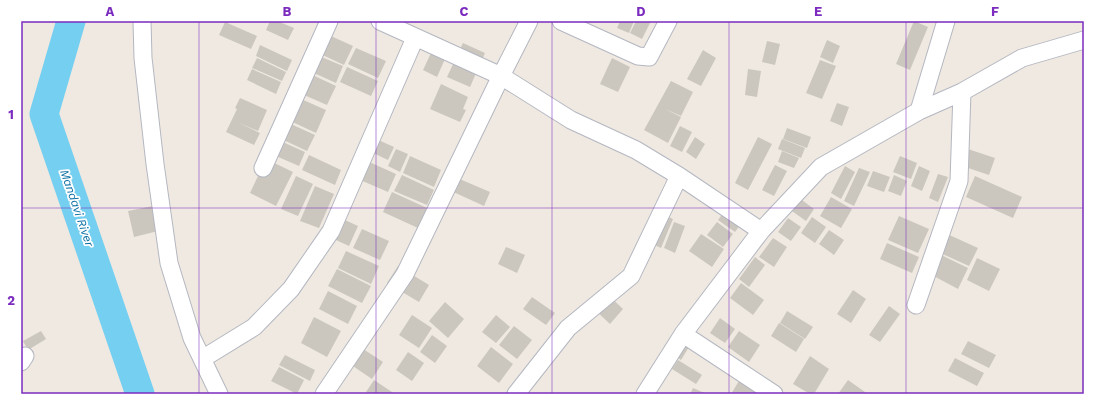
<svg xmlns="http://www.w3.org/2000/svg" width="1105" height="415" viewBox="0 0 1105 415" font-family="'Work Sans',sans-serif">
  <rect width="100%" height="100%" fill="#efe9e1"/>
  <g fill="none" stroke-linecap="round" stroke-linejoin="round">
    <path stroke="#75cff0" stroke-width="29" d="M71 21 44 114 140 394"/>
  </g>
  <path fill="#cbc7bf" d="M270 21H277L294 28 288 40 266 30Z
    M620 21H634L629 33 617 28Z
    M636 21H651L642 39 630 33Z
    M914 21 928 27 910 70 896 64Z
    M225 22 257 36 251 49 219 35Z
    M320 31 353 46 344 65 312 50Z
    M827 40 840 46 833 63 820 57Z
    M767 41 780 44 775 65 762 62Z
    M463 43 485 53 470 87 447 77Z
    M260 45 292 60 287 71 256 56Z
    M356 48 386 61 378 78 348 64Z
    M703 50 716 58 701 86 687 79Z
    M312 53 343 66 336 83 305 69Z
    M431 53 445 59 437 77 423 70Z
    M257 58 286 72 282 81 252 68Z
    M612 58 630 67 618 92 600 84Z
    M820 60 836 66 822 99 806 93Z
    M347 67 378 81 371 96 340 82Z
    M252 69 281 82 276 94 247 80Z
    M748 69 761 71 757 97 745 95Z
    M304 71 336 86 327 105 295 91Z
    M671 81 693 92 681 116 665 109 681 117 668 143 644 130Z
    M441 84 468 97 463 109 466 110 460 122 430 109Z
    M292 95 326 110 316 133 282 117Z
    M240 98 267 110 258 131 237 122 260 133 254 145 226 132 237 109 235 108Z
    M837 103 849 107 842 126 830 121Z
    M282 120 315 135 307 151 275 136Z
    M680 126 692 132 682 152 670 146Z
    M787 128 811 137 807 148 783 139Z
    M695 137 705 144 696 159 686 152Z
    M758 137 772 144 748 190 735 183Z
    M374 138 394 147 388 160 369 151Z
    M276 139 305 152 299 166 269 153Z
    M782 139 805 148 801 158 778 149Z
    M962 147 995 158 989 175 956 164Z
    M396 149 408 154 400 172 388 166Z
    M782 151 799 158 794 168 778 162Z
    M309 155 341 170 335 185 302 170Z
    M410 156 441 170 434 187 403 173Z
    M900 156 917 163 911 179 893 172Z
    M266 159 293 172 276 206 250 193Z
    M367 161 396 174 388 192 358 179Z
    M775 165 787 171 774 196 762 190Z
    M845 166 855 172 841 199 831 193Z
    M919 166 930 171 922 191 911 186Z
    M859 168 870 172 854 206 844 201Z
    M873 171 890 177 884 192 867 186Z
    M938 174 948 177 938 202 929 198Z
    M402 175 434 190 427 205 394 191Z
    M894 175 907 181 901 196 888 191Z
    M296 176 313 184 298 216 281 209Z
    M975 176 1022 197 1013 218 966 197Z
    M455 177 490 192 484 206 449 190Z
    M315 186 334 194 319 228 300 221Z
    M392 192 427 208 418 228 383 212Z
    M791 192 814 209 806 221 782 204Z
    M831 197 852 209 841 228 820 216Z
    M729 205 746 217 735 232 718 220Z
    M153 206 158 231 134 237 128 211Z
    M662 214 673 219 661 248 650 243Z
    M334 215 358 226 349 246 325 235Z
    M899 216 929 229 918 253 888 240Z
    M812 217 826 227 815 243 801 233Z
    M788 218 801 227 791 241 778 232Z
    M674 222 685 226 675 253 664 248Z
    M717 222 733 234 723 247 707 235Z
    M362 229 389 241 380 260 353 248Z
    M829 230 844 240 834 255 819 244Z
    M945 233 978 248 969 266 936 251Z
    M701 234 724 249 712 267 689 251Z
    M773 238 787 247 774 267 759 257Z
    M887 243 919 257 912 273 880 259Z
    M506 247 525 255 517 273 498 264Z
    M346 251 379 266 371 284 338 268Z
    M937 253 968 268 958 289 928 273Z
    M755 257 765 265 749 287 739 279Z
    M977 258 1000 269 989 291 967 280Z
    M398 266 429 285 419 302 387 283Z
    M337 269 371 286 362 303 328 286Z
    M741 283 764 300 753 315 730 298Z
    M853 290 866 299 851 323 837 314Z
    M328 291 357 306 348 324 319 309Z
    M606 293 623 309 610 324 593 308Z
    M532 297 555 313 546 325 523 309Z
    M445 302 464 319 448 338 429 321Z
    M889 306 900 314 880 342 869 335Z
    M787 311 813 327 805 339 780 323Z
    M412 315 432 328 419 348 399 335Z
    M496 315 510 327 496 343 482 332Z
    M314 317 341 331 327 357 301 343Z
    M720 318 735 329 725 343 710 333Z
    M779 323 804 339 796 352 771 336Z
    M514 326 532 340 517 359 499 345Z
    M41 331 46 339 28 350 23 341Z
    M739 331 760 345 749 362 728 347Z
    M432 335 447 346 435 363 420 352Z
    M674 337 689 347 681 360 666 350Z
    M968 341 996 355 989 368 961 354Z
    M354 343 383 362 372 379 344 360Z
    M491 347 513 364 499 383 477 366Z
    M408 352 424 363 412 381 396 370Z
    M285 355 315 370 310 381 279 365Z
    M810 356 829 369 814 394H810L793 384Z
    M955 358 984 373 977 386 948 371Z
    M678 360 702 375 696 384 672 369Z
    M279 367 304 380 297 394 271 381Z
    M742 376 759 394H731Z
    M374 380 395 394H369L366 392Z
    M848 380 865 392 864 394H838Z
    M693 388 707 394H690Z"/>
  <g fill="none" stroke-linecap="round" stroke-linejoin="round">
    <g stroke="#b4b7c1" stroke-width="19">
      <path id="minor" d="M142 21 143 58 155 164 169 263 192 338 219 394
        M380 21 501 76 571 120 636 150 679 176 761 231
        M561 21 638 56 649 57 668 21
        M919 111 946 21
        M263 168 329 21
        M916 305 959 181 962 92
        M683 334 774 394
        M202 359 254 327 291 289 331 231 415 38
        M21 362 25 356
        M324 394 405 274 501 76 529 21
        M516 394 568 328 631 276 679 176
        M645 394 683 334 761 231 821 167 919 111 962 92 1022 58 1084 40"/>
    </g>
    <use href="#minor" stroke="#fff" stroke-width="17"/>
  </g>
  <path fill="none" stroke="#7b2cbf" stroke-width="1" stroke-opacity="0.55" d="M199 21V394M376 21V394M552 21V394M729 21V394M906 21V394M21 208H1084"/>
  <g text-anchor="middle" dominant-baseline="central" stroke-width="3.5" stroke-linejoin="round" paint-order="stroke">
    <g font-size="12" font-style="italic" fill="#0d6fa3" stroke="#fff">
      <text transform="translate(77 208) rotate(71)">Mandavi River</text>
    </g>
  </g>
  <rect width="1105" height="415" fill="none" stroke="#ffffff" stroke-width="44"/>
  <rect x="22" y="22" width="1061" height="371" fill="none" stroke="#7b2cbf" stroke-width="1.5"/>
  <g font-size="13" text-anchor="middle" font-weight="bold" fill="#7b2cbf">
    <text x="110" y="16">A</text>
    <text x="287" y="16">B</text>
    <text x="464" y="16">C</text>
    <text x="641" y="16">D</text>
    <text x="818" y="16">E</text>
    <text x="995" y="16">F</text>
    <text x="11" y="119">1</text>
    <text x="11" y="305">2</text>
  </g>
</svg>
